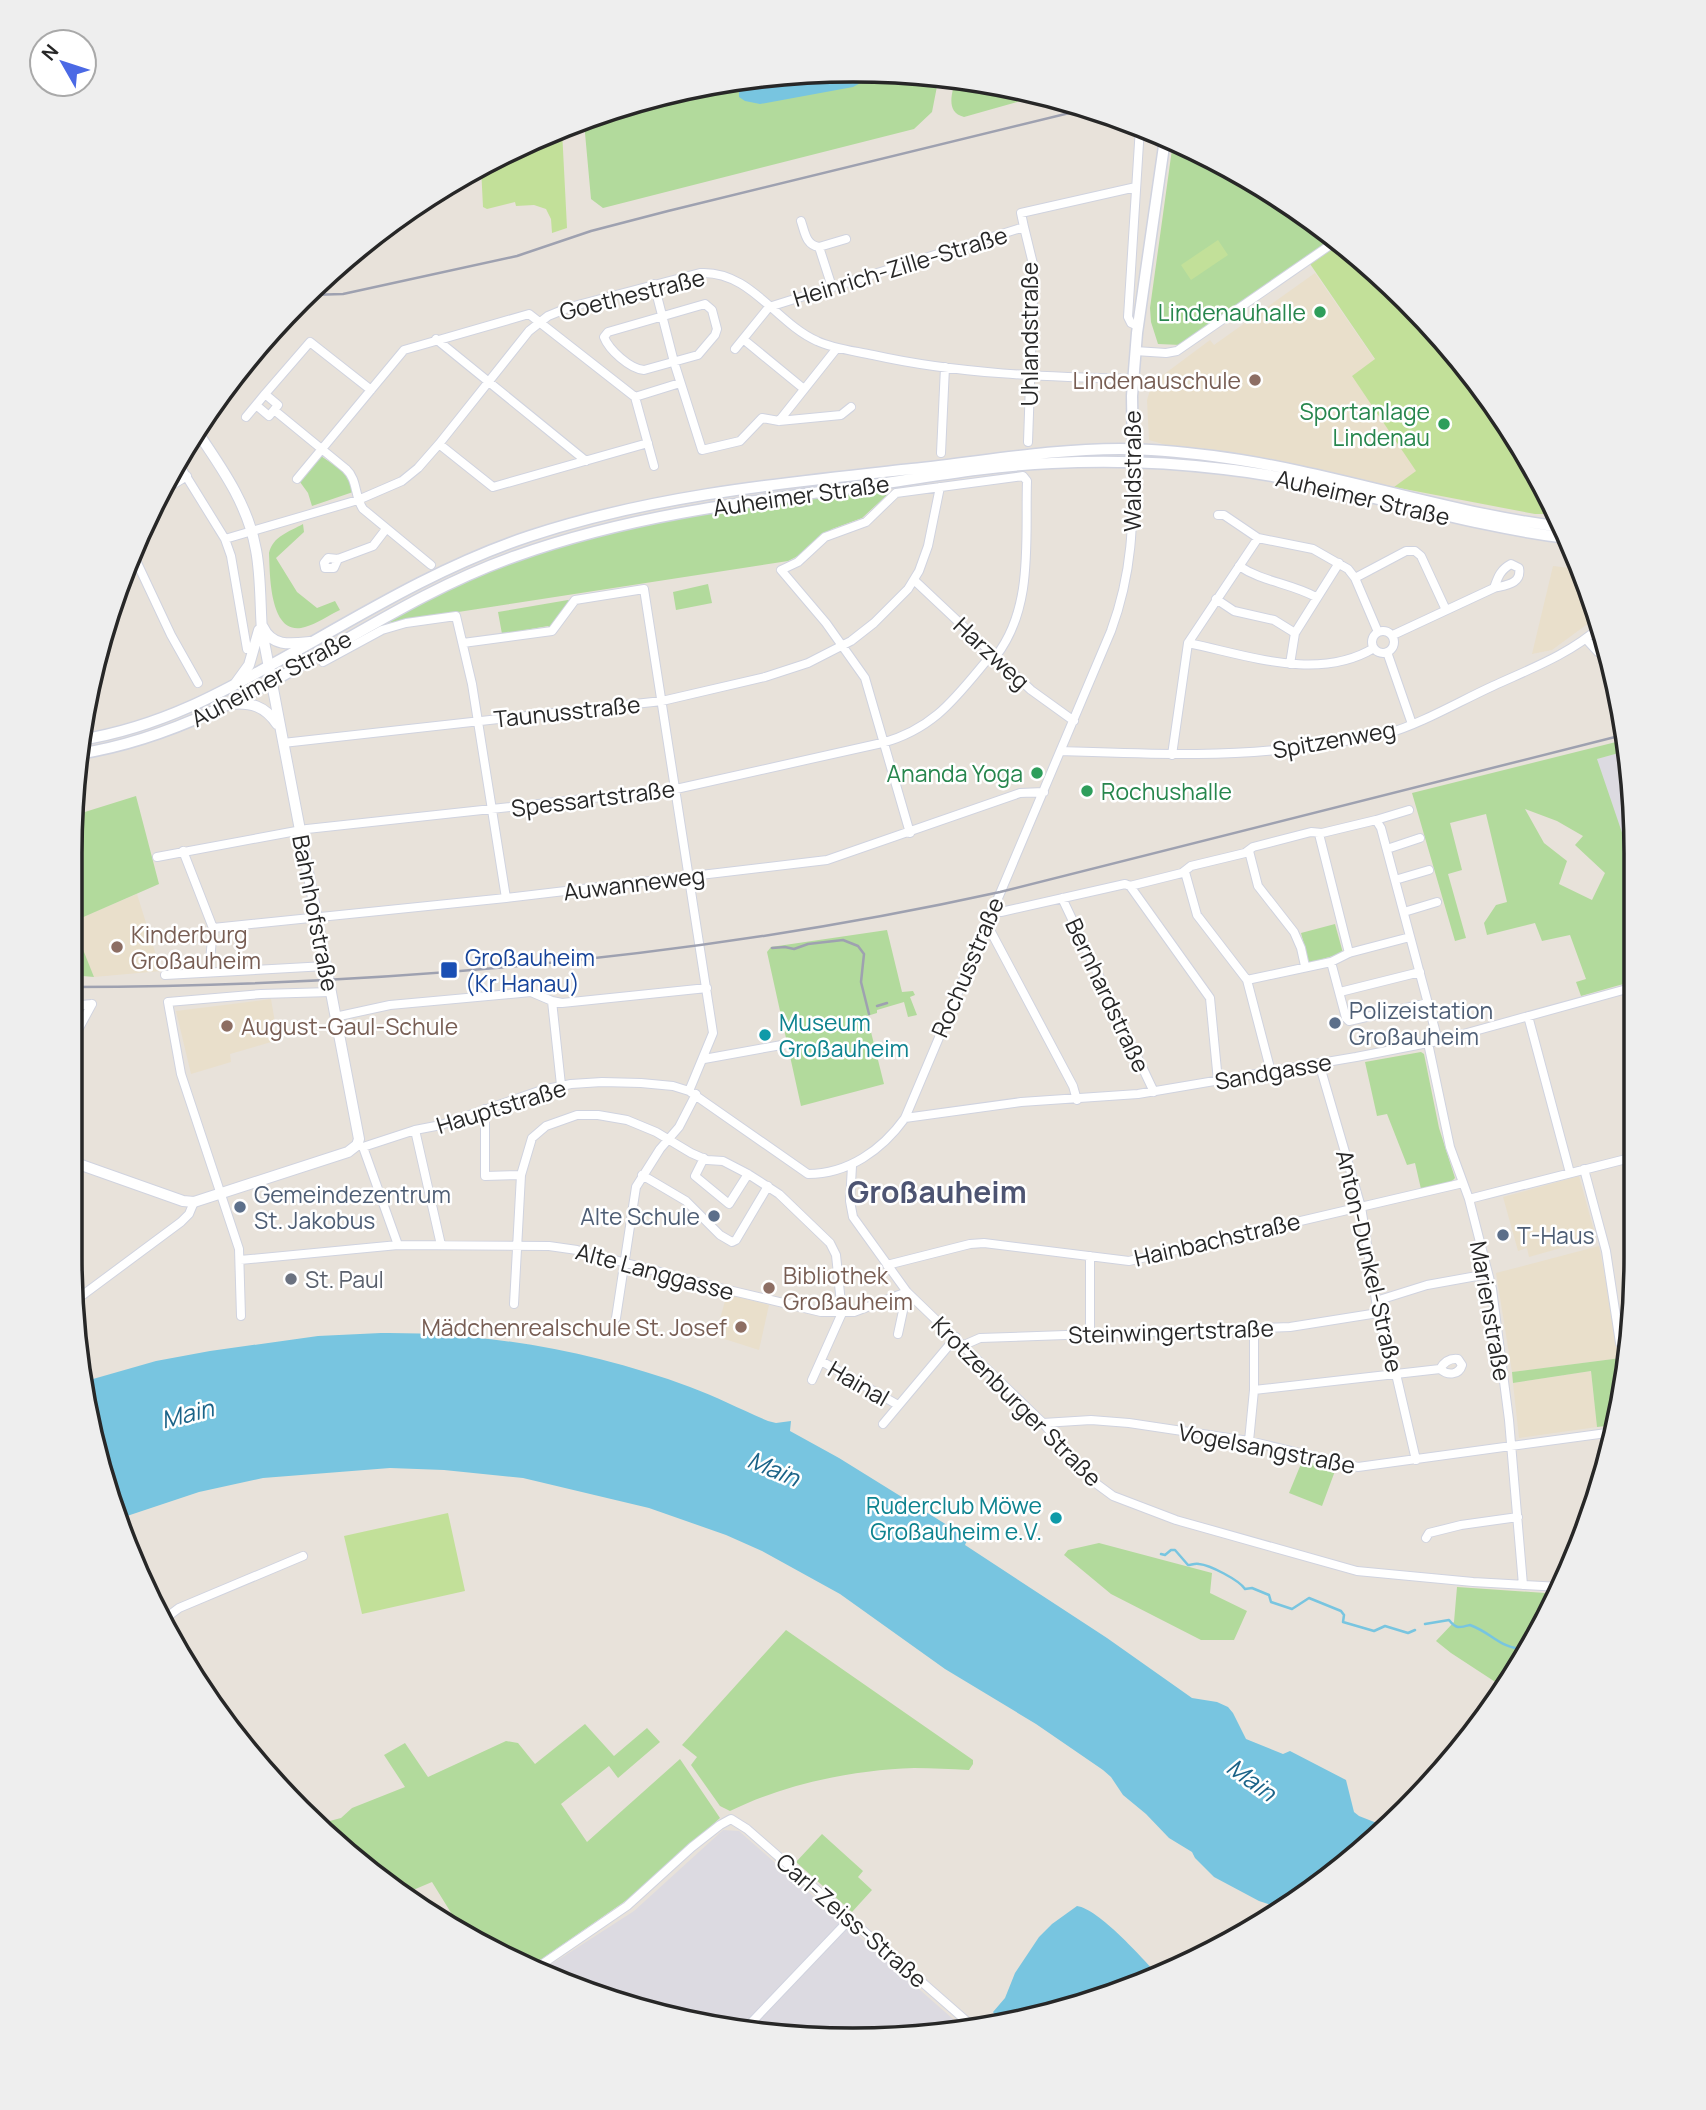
<svg xmlns="http://www.w3.org/2000/svg" width="1706" height="2110" viewBox="0 0 1706 2110" font-family="Manrope,sans-serif">
  <rect width="100%" height="100%" fill="#e8e2da"/>
  <path fill="#dcdae1" d="M1626 751 1634 802V868L1596 759Z
    M723 1830 739 1831 961 2026 853 2040 650 2013 544 1969 634 1911Z"/>
  <path fill="#e9dfcb" d="M1315 273 1375 360 1352 376 1417 471 1394 487 1256 458 1166 445 1149 440 1147 400 1151 387 1159 378 1210 340 1214 345Z
    M1553 566 1578 569 1597 617 1552 650 1532 654Z
    M137 894 161 971 94 977 71 922Z
    M271 999 278 1040 230 1054 231 1062 191 1074 176 1011Z
    M1579 1176 1596 1238 1529 1257 1527 1248 1518 1251 1503 1197Z
    M1599 1246 1621 1358 1512 1372 1496 1273Z
    M727 1294 769 1305 759 1350 715 1336Z
    M1591 1371 1597 1427 1519 1438 1513 1383Z"/>
  <path fill="#b2da9c" fill-rule="evenodd" d="M863 74 939 76 932 112 914 129 603 208 591 199 584 122 650 97 742 82 739 85 866 80Z
    M956 77 1038 96 964 117C944 112 953 91 956 77Z
    M1173 142 1244 175 1334 239 1181 345 1158 344 1151 322 1150 308Z
    M321 456 350 476 353 492 312 506 308 493 300 482Z
    M888 488V494L862 518 832 529 802 554 788 561 387 623C477 567 583 532 687 515 753 504 821 497 888 488Z
    M303 524 304 532 276 558 297 592 317 608 335 601 340 610C329 615 317 624 305 627 269 638 270 573 269 553 273 536 289 532 303 524Z
    M708 584 712 603 676 610 673 592Z
    M568 600 571 601 550 628 548 626 502 634 498 612Z
    M1624 740 1626 751 1597 759 1634 868V981L1581 996 1576 982 1586 979 1570 935 1542 941 1535 923 1487 935 1484 923 1496 905 1507 902 1486 814 1450 823 1462 870 1448 874 1466 938 1455 941 1412 793ZM1525 809 1557 821 1583 836 1575 845 1605 873 1592 900 1559 884 1567 861 1544 843Z
    M136 796 159 884 72 922 94 977 71 975 72 816Z
    M1335 924 1343 953 1309 963 1301 933Z
    M887 930 902 992 913 991 915 995 910 997 917 1015 908 1017 904 1002 877 1010V1013L867 1016 884 1084 801 1106 767 952 771 947Z
    M1421 1052 1424 1054 1439 1128 1455 1178 1450 1183 1421 1189 1415 1163 1407 1165 1387 1114 1377 1116 1365 1062Z
    M1621 1358 1625 1362 1615 1425 1597 1427 1591 1371 1513 1383 1512 1372Z
    M1303 1459 1335 1471 1322 1506 1289 1493Z
    M1099 1543 1212 1573 1210 1593 1247 1611 1234 1640H1201L1111 1594 1064 1555 1068 1550Z
    M1457 1587 1559 1594 1555 1604 1503 1687 1451 1653 1436 1641 1454 1622Z
    M786 1630 973 1760V1764L969 1770C951 1769 933 1768 914 1768 854 1770 784 1784 730 1811L720 1806 691 1765 697 1757 682 1745Z
    M585 1724 614 1756 647 1728 660 1742 618 1778 609 1766 561 1804 587 1842 680 1759 720 1818 634 1895 533 1965 466 1937 432 1882 406 1893 332 1836 326 1822 341 1818 352 1808 405 1787 384 1755 405 1743 428 1777 506 1741 518 1743 535 1764Z
    M822 1834 863 1871 858 1877 872 1890 852 1912 796 1862Z"/>
  <path fill="#c2e099" d="M562 130 567 228 552 233 551 219 546 209 534 205 516 206 515 202 487 209 483 207 481 167 506 151Z
    M1334 239 1369 264 1474 376 1558 514H1535L1394 487 1416 471 1352 376 1375 359 1306 258Z
    M1218 240 1228 255 1191 280 1181 265Z
    M448 1513 465 1591 362 1614 344 1536Z"/>
  <path fill="#78c5e0" d="M801 72 863 74 866 80 853 87 760 104 745 101 739 97V85L742 82Z
    M381 1333C486 1332 592 1351 690 1387 717 1397 742 1410 768 1421L776 1423 791 1421 790 1431 839 1458 968 1538 965 1545 1107 1638 1192 1698 1217 1702 1228 1707 1233 1713 1246 1739 1283 1754 1290 1751 1346 1780 1354 1812 1359 1816 1387 1827 1369 1846 1277 1907 1259 1901 1214 1877 1195 1858 1192 1852 1169 1838 1146 1814 1123 1795 1111 1777 1103 1770 1036 1724 945 1669 840 1594 762 1551 726 1535 649 1508 523 1478 444 1470 390 1468 263 1478 199 1492 121 1518 97 1459 86 1381 156 1361 210 1351 318 1336Z
    M1077 1906C1099 1909 1142 1958 1158 1975L1055 2013 999 2021 993 2012 1005 1998 1015 1973 1039 1937 1052 1924Z"/>
  <g fill="none" stroke-linecap="round" stroke-linejoin="round">
    <path stroke="#78c5e0" stroke-width="2.5" d="M1161 1554 1165 1555 1171 1550H1175L1188 1565C1191 1565 1195 1563 1199 1564 1210 1565 1239 1580 1245 1589L1252 1588 1269 1595 1271 1602 1292 1609 1309 1598 1341 1611 1344 1615 1343 1622 1374 1631 1385 1626 1408 1633 1415 1630
      M1425 1624 1449 1620C1456 1629 1459 1628 1470 1625 1494 1634 1497 1647 1526 1650"/>
    <g stroke="#d0d3df" stroke-width="10">
      <path id="minor" d="M801 221C805 233 806 245 819 247L832 287
        M1024 227 1034 268 1028 442
        M819 247 846 239
        M654 284 674 362 702 450 740 441 762 418 779 421 841 415 851 407
        M705 304 712 310 717 329 715 335 698 355 644 370C630 369 609 350 604 337L608 332Z
        M1138 326 1131 323 1128 317 1140 127
        M436 339 586 461
        M743 339 804 389
        M735 349 769 307 1024 227 1021 213 1136 187
        M1135 351 1166 353 1177 351 1336 241
        M265 394 310 342 371 390
        M635 397 680 383
        M274 410 278 405 265 394 256 405 269 416 274 410 346 469C358 480 354 496 363 509L431 565
        M246 417 256 405
        M779 421 837 348
        M439 444 493 487 648 443
        M941 453 945 367
        M178 463 225 539 231 556 247 649
        M297 479 404 350 529 314 635 397 654 466
        M164 490 187 476
        M1218 515H1224L1258 538 1313 549 1348 569 1355 578 1378 632
        M225 539 358 500 402 481 418 468 439 444 529 331 548 316 570 307 700 273C750 270 776 323 817 341 834 349 855 351 873 355 958 374 1047 377 1133 379
        M131 550 171 635 198 683
        M338 559 334 568H325L324 563 328 558 338 559 373 546 386 529
        M1239 566C1263 582 1290 583 1316 597
        M1355 578 1406 551H1415L1421 556 1446 610
        M914 580 1031 690 1074 721
        M1216 599 1234 611 1274 620 1295 633
        M1372 642a11 11 0 1 1 22 0a11 11 0 1 1-22 0Z
        M1393 635 1494 588C1498 577 1500 570 1511 564L1519 568C1522 584 1506 585 1494 588
        M1586 639 1598 652 1609 650
        M463 643 552 631 575 600 644 589 713 1033 689 1091
        M1188 643C1247 655 1318 682 1374 648
        M1387 652 1412 724
        M323 662 382 630 406 623 456 616 472 684 506 898
        M1290 664 1295 633 1339 563
        M283 743 662 701 765 677 808 663 851 641 874 623 908 589 919 571 928 546 940 487
        M1061 751C1147 754 1232 758 1317 745 1340 741 1364 740 1386 734 1423 723 1458 702 1493 686 1530 669 1570 654 1600 627
        M1172 755 1188 643 1258 538
        M1376 820 1409 810
        M910 833 865 678 826 623 781 570 798 562 825 537 866 522 896 493 1023 476 1027 481C1025 539 1034 607 996 656
        M1319 834 1349 953
        M1387 849 1420 838
        M183 851 213 928 209 972
        M1249 851 1258 886 1294 932 1301 948 1305 966
        M157 857 307 829 676 789 882 743C937 728 958 694 993 653
        M1185 872 1197 915 1247 980 1271 1072
        M1395 880 1429 870
        M1130 886 1182 873 1191 866 1245 853 1253 847 1311 832 1322 833 1376 820 1381 828 1438 1041
        M1062 898 1154 1092
        M992 908 1001 912 1125 884 1130 886 1210 998 1218 1081
        M1404 912 1437 902
        M213 928 506 898 827 860 1020 793 1044 792
        M984 928 990 930 1073 1086 1077 1100
        M1331 962 1346 1018 1349 1021 1428 1003
        M165 975 326 966
        M1247 980 1331 962 1349 953 1410 937
        M1340 992 1420 972
        M552 1001 561 1085
        M71 1006 92 1004
        M1528 1016 1570 1173
        M335 1017 390 1005 531 992 552 1001 562 1003 707 988
        M71 1043 92 1004
        M1428 1043 1450 1147 1469 1199 1492 1289 1509 1420 1523 1585
        M704 1059 787 1044
        M1319 1063 1361 1207 1378 1313 1396 1374 1416 1460
        M485 1109V1176L521 1175
        M905 1118 1021 1102 1138 1094 1356 1057 1438 1041 1634 987
        M415 1130 441 1245
        M357 1145 363 1147 415 1130 441 1125 542 1090 571 1084 602 1082 641 1083 673 1086 689 1091 808 1174C848 1174 882 1150 905 1118L1111 631C1133 571 1133 524 1133 462
        M363 1147 398 1245
        M704 1158 695 1176 729 1204 748 1174
        M852 1166 850 1201 853 1217 907 1292 1043 1423 1090 1479 1113 1496 1176 1520 1357 1571 1473 1582 1561 1587
        M1584 1169 1606 1251 1620 1343 1627 1354
        M642 1175 686 1201 720 1235 732 1242 736 1240 768 1186
        M1469 1199 1634 1157
        M1090 1256V1334
        M240 1260 398 1245 549 1246 577 1250 720 1288 821 1312H854L907 1292
        M887 1265 970 1244 984 1243 1129 1261 1463 1183
        M76 1300 181 1222 189 1214 194 1202
        M1376 1301 1427 1285 1488 1274
        M514 1304 521 1175 532 1138 546 1126 577 1115H598L627 1120 656 1132 691 1153 707 1160 723 1161 748 1174 779 1194 830 1243 836 1255 842 1313 812 1380
        M241 1316 239 1249 181 1074 168 1002 261 994 331 992
        M616 1318 636 1187 660 1149 679 1127 696 1094
        M898 1334 907 1292
        M964 1345 980 1338 1290 1327 1378 1313
        M821 1361 898 1405
        M1254 1390 1440 1369C1448 1376 1459 1375 1462 1365L1458 1359C1449 1358 1444 1362 1440 1369
        M1043 1423 1091 1420 1129 1423 1249 1441 1358 1467 1614 1432
        M883 1424 956 1337
        M1249 1441 1254 1390V1329
        M1426 1538 1429 1533 1461 1525 1518 1517
        M163 1620 179 1608 303 1556
        M538 1967 627 1906 692 1847 720 1825 731 1819 747 1829 971 2025
        M748 2026 850 1919"/>
    </g>
    <g stroke="#d0d3df" stroke-width="12">
      <path id="tertiary" d="M263 627C272 647 291 644 310 642
        M236 683 249 665 259 630
        M230 704C251 702 265 706 277 724
        M70 1161 183 1201 194 1202 348 1152 357 1145 359 1139 262 631C260 604 261 576 256 550 248 504 221 467 196 430"/>
    </g>
    <g stroke="#d0d3df" stroke-width="13">
      <path id="secondary" d="M1133 456 1132 396 1137 333 1165 139
        M80 740C169 726 237 684 314 641 384 601 454 561 530 536 654 495 783 483 912 469 981 462 1050 449 1120 449 1151 449 1182 452 1213 456 1331 471 1445 513 1563 527
        M78 754C240 729 364 609 516 556 628 516 742 502 859 487 923 478 988 466 1052 463 1109 460 1167 462 1224 469 1340 482 1451 524 1567 538"/>
    </g>
    <use href="#minor" stroke="#fff" stroke-width="8"/>
    <use href="#tertiary" stroke="#fff" stroke-width="10"/>
    <use href="#secondary" stroke="#fff" stroke-width="10"/>
    <path stroke="#9ea1b0" stroke-width="2.5" d="M309 295 343 294 517 256 591 231 668 211 1090 108
      M772 948 785 947 794 949 808 944 843 940 858 946 864 954 861 982 869 1014
      M71 987C383 986 695 959 1000 892L1623 735
      M877 1006 887 1003"/>
  </g>
  <g fill="#2e9e5b" stroke="#fff" stroke-width="2.5">
    <circle cx="1320" cy="312" r="7"/>
    <circle cx="1444" cy="424" r="7"/>
    <circle cx="1037" cy="773" r="7"/>
    <circle cx="1087" cy="791" r="7"/>
  </g>
  <g fill="#8d6e63" stroke="#fff" stroke-width="2.5">
    <circle cx="1255" cy="380" r="7"/>
    <circle cx="117" cy="947" r="7"/>
    <circle cx="227" cy="1026" r="7"/>
    <circle cx="769" cy="1288" r="7"/>
    <circle cx="741" cy="1327" r="7"/>
  </g>
  <rect fill="#1a4fb4" stroke="#fff" stroke-width="2.5" x="440" y="961" width="18" height="18" rx="3.5"/>
  <g fill="#5c6f8a" stroke="#fff" stroke-width="2.5">
    <circle cx="1335" cy="1023" r="7"/>
    <circle cx="240" cy="1207" r="7"/>
    <circle cx="714" cy="1216" r="7"/>
    <circle cx="1503" cy="1235" r="7"/>
  </g>
  <g fill="#0f9aa8" stroke="#fff" stroke-width="2.5">
    <circle cx="765" cy="1035" r="7"/>
    <circle cx="1056" cy="1518" r="7"/>
  </g>
  <circle fill="#6b7280" stroke="#fff" stroke-width="2.5" cx="291" cy="1279" r="7"/>
  <g text-anchor="middle" dominant-baseline="central" stroke-width="5" stroke-linejoin="round" paint-order="stroke">
    <g font-size="23" fill="#272727" stroke="#fff">
      <text transform="translate(900 266) rotate(-17)">Heinrich-Zille-Straße</text>
      <text transform="translate(632 294) rotate(-14)">Goethestraße</text>
      <text transform="translate(1029 334) rotate(-90)">Uhlandstraße</text>
      <text transform="translate(1132 471) rotate(-90)">Waldstraße</text>
      <text transform="translate(801 495) rotate(-8)">Auheimer Straße</text>
      <text transform="translate(1363 497) rotate(13)">Auheimer Straße</text>
      <text transform="translate(992 653) rotate(43)">Harzweg</text>
      <text transform="translate(271 678) rotate(-28)">Auheimer Straße</text>
      <text transform="translate(567 711) rotate(-6)">Taunusstraße</text>
      <text transform="translate(1334 739) rotate(-10)">Spitzenweg</text>
      <text transform="translate(593 798) rotate(-7)">Spessartstraße</text>
      <text transform="translate(634 883) rotate(-7)">Auwanneweg</text>
      <text transform="translate(316 913) rotate(79)">Bahnhofstraße</text>
      <text transform="translate(967 967) rotate(-67)">Rochusstraße</text>
      <text transform="translate(1108 995) rotate(65)">Bernhardstraße</text>
      <text transform="translate(1273 1071) rotate(-10)">Sandgasse</text>
      <text transform="translate(501 1106) rotate(-17)">Hauptstraße</text>
      <text transform="translate(1217 1239) rotate(-13)">Hainbachstraße</text>
      <text transform="translate(1370 1261) rotate(77)">Anton-Dunkel-Straße</text>
      <text transform="translate(655 1271) rotate(15)">Alte Langgasse</text>
      <text transform="translate(1491 1311) rotate(80)">Marienstraße</text>
      <text transform="translate(1171 1331) rotate(-2)">Steinwingertstraße</text>
      <text transform="translate(859 1383) rotate(30)">Hainal</text>
      <text transform="translate(1017 1401) rotate(45)">Krotzenburger Straße</text>
      <text transform="translate(1267 1448) rotate(11)">Vogelsangstraße</text>
      <text transform="translate(852 1920) rotate(41)">Carl-Zeiss-Straße</text>
    </g>
    <g font-size="23" fill="#27864d" stroke="#fff" text-anchor="end">
      <text x="1306" y="312">Lindenauhalle</text>
      <text x="1430" y="411">Sportanlage<tspan x="1430" dy="26">Lindenau</tspan></text>
      <text x="1023" y="773">Ananda Yoga</text>
      <text x="1101" y="791" text-anchor="start">Rochushalle</text>
    </g>
    <g font-size="23" fill="#785e54" stroke="#fff" text-anchor="start">
      <text x="1241" y="380" text-anchor="end">Lindenauschule</text>
      <text x="131" y="934">Kinderburg<tspan x="131" dy="26">Großauheim</tspan></text>
      <text x="241" y="1026">August-Gaul-Schule</text>
      <text x="783" y="1275">Bibliothek<tspan x="783" dy="26">Großauheim</tspan></text>
      <text x="727" y="1327" text-anchor="end">Mädchenrealschule St. Josef</text>
    </g>
    <g font-size="23" fill="#164399" stroke="#fff" text-anchor="start">
      <text x="465" y="957">Großauheim<tspan x="465" dy="26">(Kr Hanau)</tspan></text>
    </g>
    <g font-size="23" fill="#4e5e75" stroke="#fff" text-anchor="start">
      <text x="1349" y="1010">Polizeistation<tspan x="1349" dy="26">Großauheim</tspan></text>
      <text x="254" y="1194">Gemeindezentrum<tspan x="254" dy="26">St. Jakobus</tspan></text>
      <text x="700" y="1216" text-anchor="end">Alte Schule</text>
      <text x="1517" y="1235">T-Haus</text>
    </g>
    <g font-size="23" fill="#0d838f" stroke="#fff" text-anchor="start">
      <text x="779" y="1022">Museum<tspan x="779" dy="26">Großauheim</tspan></text>
      <text x="1042" y="1505" text-anchor="end">Ruderclub Möwe<tspan x="1042" dy="26">Großauheim e.V.</tspan></text>
    </g>
    <g font-size="23" fill="#5b616d" stroke="#fff" text-anchor="start">
      <text x="305" y="1279">St. Paul</text>
    </g>
    <g font-size="24" font-style="italic" fill="#1b6388" stroke="#fff">
      <text transform="translate(187 1413) rotate(-14)">Main</text>
      <text transform="translate(774 1468) rotate(23)">Main</text>
      <text transform="translate(1252 1779) rotate(36)">Main</text>
    </g>
    <g font-size="30" font-weight="bold" fill="#4d5472" stroke="#fff">
      <text x="937" y="1191">Großauheim</text>
    </g>
  </g>
  <path d="M0 0H1706V2110H0ZM853 82H853A771 771 0 0 1 1624 853V1257A771 771 0 0 1 853 2028H853A771 771 0 0 1 82 1257V853A771 771 0 0 1 853 82Z" fill="#eee" fill-rule="evenodd"/>
  <path fill="none" stroke="#272727" stroke-width="3.5" d="M853 82H853A771 771 0 0 1 1624 853V1257A771 771 0 0 1 853 2028H853A771 771 0 0 1 82 1257V853A771 771 0 0 1 853 82Z"/>
  <g transform="translate(63 63) rotate(309)"><circle r="33" fill="#ffffff" stroke="#a9a9a9" stroke-width="2"/>
  <path d="M0-5L12 26L0 18L-12 26Z" fill="#4b69e5"/>
  <text y="-10" font-size="19" font-weight="bold" text-anchor="middle" fill="#272727">N</text>
  </g>
</svg>
